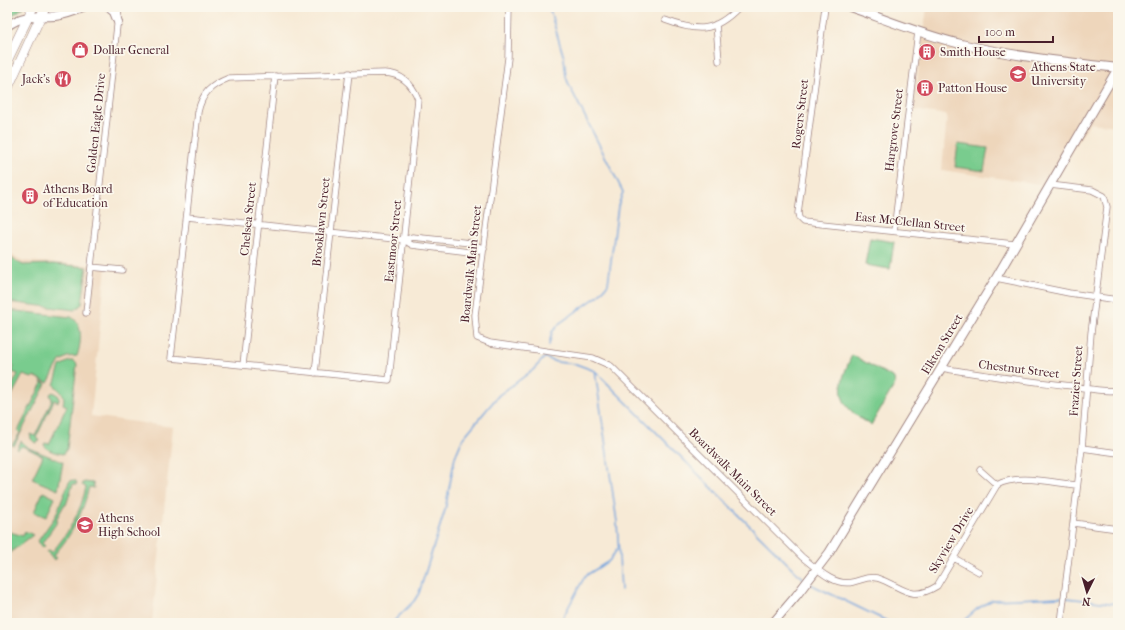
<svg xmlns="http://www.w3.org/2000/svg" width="1125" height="630" viewBox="0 0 1125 630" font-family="'IM FELL French Canon',serif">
  <rect width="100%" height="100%" fill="#fbf7ec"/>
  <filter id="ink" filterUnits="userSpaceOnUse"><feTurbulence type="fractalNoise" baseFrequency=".025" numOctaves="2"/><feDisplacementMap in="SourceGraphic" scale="8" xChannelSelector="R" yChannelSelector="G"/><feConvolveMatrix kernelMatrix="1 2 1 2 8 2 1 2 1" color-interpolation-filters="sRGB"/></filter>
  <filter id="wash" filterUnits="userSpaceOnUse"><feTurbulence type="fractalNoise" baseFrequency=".012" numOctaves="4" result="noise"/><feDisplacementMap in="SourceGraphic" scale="16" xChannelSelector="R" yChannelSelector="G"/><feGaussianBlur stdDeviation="0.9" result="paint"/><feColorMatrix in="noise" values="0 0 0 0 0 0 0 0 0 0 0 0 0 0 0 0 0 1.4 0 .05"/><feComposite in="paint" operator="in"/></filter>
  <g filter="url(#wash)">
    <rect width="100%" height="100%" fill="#f7ead6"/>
    <path fill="#eed6bb" d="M927 7H1118V126L1090 123 1047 185 942 170 947 115 913 110Z
      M7 253 24 261 106 266 91 416 173 427 152 623H7Z"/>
    <path fill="#79cc8e" stroke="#62765c" d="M11 7H24L7 19V10Z
      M958 144 988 148 984 171 955 167Z
      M870 238 894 242 890 269 865 265Z
      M7 256 23 265 53 264 87 267 82 304 75 310 7 302Z
      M7 310 71 317C84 323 81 345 77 356L67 357 60 361 48 383 34 376 32 378 23 375 12 395 8 394 18 374 12 372 14 366 7 363Z
      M852 355 894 378 895 384 871 425C835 404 836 390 852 355Z
      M69 361H74L77 364 67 449 63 454C57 453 47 451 44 445L45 443 49 444 67 406 63 404C66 393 60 392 54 385L60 366Z
      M41 381 46 384 14 446 12 445 20 433 18 431 42 383Z
      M53 392 59 396V400L58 402 54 400 36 438 40 441 35 443 31 439 30 434 35 436 52 400 50 394Z
      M21 441 29 448 63 462 58 490 32 479 43 456 22 446 18 450 17 449Z
      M72 480 76 481 77 484H73L66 505H64L56 520 58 521 42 543 45 546 42 548 38 541 56 515 69 482Z
      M84 482 93 483 94 488 89 487C83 513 72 535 54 555L57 558 54 560 47 551 49 550 52 552C69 533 81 511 86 487L82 485Z
      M43 492 55 498 46 517 34 512Z
      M7 531 23 536 25 531 33 535 7 555Z"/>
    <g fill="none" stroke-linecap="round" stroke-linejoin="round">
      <path stroke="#72a3dd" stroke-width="1.5" d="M549 7 564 58 566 77 569 85 623 192 618 206 608 284 598 296 560 323 552 332 549 345
        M546 358 556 362 576 364 595 371 804 580
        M595 371 617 522 621 590
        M810 584 891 623
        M1067 598 1118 604
        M392 623 414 601 419 593 445 510 455 457 463 438 499 395 533 370 547 355
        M560 623 585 576 609 561 618 548
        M961 623 977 609 992 600 1061 597"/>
    </g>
  </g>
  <g filter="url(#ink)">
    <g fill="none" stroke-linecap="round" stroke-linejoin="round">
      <g stroke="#a08480" stroke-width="7">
        <path id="street" d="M509 7 508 58 475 315 477 338 490 343 593 358 611 366 802 557C816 568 834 587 853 582 862 580 868 576 877 578 902 586 910 603 937 586L997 485C1017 473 1054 483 1077 485
          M825 7 798 213 799 218 803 222 1014 244
          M656 8V7
          M665 20C697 32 714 33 739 7
          M716 24 719 61
          M385 73C402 74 412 83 418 99L389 380 171 358 198 112C202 93 211 85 229 78Z
          M1050 185 1092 190 1104 196 1107 207 1091 333 1082 448 1061 623
          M187 217 404 240 412 237 471 243 484 249
          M894 231 918 32
          M404 240 412 245 470 252 483 249
          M91 267 122 270
          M996 278 1069 293 1118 300
          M86 313 119 7
          M243 365 275 76
          M942 368C985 376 1029 381 1072 386 1086 388 1105 393 1118 390
          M315 373 349 73
          M1082 448 1118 453
          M980 470 997 485
          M1073 523 1118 529
          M954 558 979 572"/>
      </g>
      <g stroke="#a08480" stroke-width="10">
        <path id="secondary" d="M108 7 114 12 118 22
          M850 7C887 20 923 35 961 44 1012 56 1065 62 1118 68
          M7 26C25 14 34 17 55 16 65 15 75 11 85 7
          M773 623 796 596 829 553 996 278 1118 68"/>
      </g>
      <g stroke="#a08480" stroke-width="10">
        <path id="primary" d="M66 7 79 9
          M7 61 33 7
          M7 90 45 7"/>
      </g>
      <use href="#street" stroke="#fff" stroke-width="5.5"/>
      <use href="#secondary" stroke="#fff" stroke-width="8"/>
      <use href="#primary" stroke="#fff" stroke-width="9"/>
    </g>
  </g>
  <defs>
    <g id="shop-disc" transform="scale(0.9)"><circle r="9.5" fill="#d1495b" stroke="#fbf7ec"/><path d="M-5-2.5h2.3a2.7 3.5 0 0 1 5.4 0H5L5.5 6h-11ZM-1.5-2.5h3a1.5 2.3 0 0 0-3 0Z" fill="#fff"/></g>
    <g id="building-disc" transform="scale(0.9)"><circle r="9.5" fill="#d1495b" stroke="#fbf7ec"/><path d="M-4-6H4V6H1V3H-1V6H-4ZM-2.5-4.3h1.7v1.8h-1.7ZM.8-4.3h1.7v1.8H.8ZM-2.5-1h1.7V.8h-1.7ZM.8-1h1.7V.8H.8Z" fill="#fff"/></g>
    <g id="university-disc" transform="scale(0.9)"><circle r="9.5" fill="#d1495b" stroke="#fbf7ec"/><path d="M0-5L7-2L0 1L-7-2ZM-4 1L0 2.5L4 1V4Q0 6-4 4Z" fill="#fff"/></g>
    <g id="restaurant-disc" transform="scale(0.9)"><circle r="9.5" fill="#d1495b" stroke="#fbf7ec"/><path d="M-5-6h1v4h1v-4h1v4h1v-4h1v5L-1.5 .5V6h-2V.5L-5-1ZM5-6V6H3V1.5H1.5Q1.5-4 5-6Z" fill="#fff"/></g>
    <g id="school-disc" transform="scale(0.9)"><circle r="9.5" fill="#d1495b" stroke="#fbf7ec"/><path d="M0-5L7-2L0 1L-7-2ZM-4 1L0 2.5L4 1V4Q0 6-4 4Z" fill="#fff"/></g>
  </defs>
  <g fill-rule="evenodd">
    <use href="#shop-disc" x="80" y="50"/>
    <use href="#building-disc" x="927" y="52"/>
    <use href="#university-disc" x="1018" y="74"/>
    <use href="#restaurant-disc" x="63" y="79"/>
    <use href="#building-disc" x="925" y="88"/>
    <use href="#building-disc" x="30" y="196"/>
    <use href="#school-disc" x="85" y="525"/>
  </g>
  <g text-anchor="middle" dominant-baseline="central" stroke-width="3.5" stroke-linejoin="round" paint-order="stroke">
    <g font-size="12" fill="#4a1f2b" stroke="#fbf7ec" text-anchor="start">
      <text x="93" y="50">Dollar General</text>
      <text x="940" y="52">Smith House</text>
      <text x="1031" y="67">Athens State<tspan x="1031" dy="14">University</tspan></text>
      <text x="50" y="79" text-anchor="end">Jack's</text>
      <text x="938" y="88">Patton House</text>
      <text x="43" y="189">Athens Board<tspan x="43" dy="14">of Education</tspan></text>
      <text x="98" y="518">Athens<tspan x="98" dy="14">High School</tspan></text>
    </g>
    <g font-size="12" fill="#4a1f2b" stroke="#fbf7ec">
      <text transform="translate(800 114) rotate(-83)">Rogers Street</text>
      <text transform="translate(96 123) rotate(-84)">Golden Eagle Drive</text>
      <text transform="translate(894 130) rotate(-83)">Hargrove Street</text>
      <text transform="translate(248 219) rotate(-84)">Chelsea Street</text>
      <text transform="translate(321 222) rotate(-84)">Brooklawn Street</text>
      <text transform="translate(910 222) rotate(6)">East McClellan Street</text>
      <text transform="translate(393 241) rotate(-84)">Eastmoor Street</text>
      <text transform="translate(471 264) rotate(-84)">Boardwalk Main Street</text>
      <text transform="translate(942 344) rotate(-59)">Elkton Street</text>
      <text transform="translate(1019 369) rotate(7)">Chestnut Street</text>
      <text transform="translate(1076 381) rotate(-86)">Frazier Street</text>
      <text transform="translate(733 472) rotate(45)">Boardwalk Main Street</text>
      <text transform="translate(951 540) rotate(-59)">Skyview Drive</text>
    </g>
  </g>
  <rect width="1125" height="630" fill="none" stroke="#fbf7ec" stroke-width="24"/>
  <g transform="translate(1087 592) rotate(185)" stroke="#fbf7ec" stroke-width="3" paint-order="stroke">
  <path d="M0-3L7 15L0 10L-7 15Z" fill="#4a1f2b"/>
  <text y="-6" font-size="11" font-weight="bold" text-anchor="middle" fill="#4a1f2b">N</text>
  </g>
  <path d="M979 36v6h74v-6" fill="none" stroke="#4a1f2b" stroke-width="2"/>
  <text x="985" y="36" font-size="12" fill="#4a1f2b" stroke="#fbf7ec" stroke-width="3" paint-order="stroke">100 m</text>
</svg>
